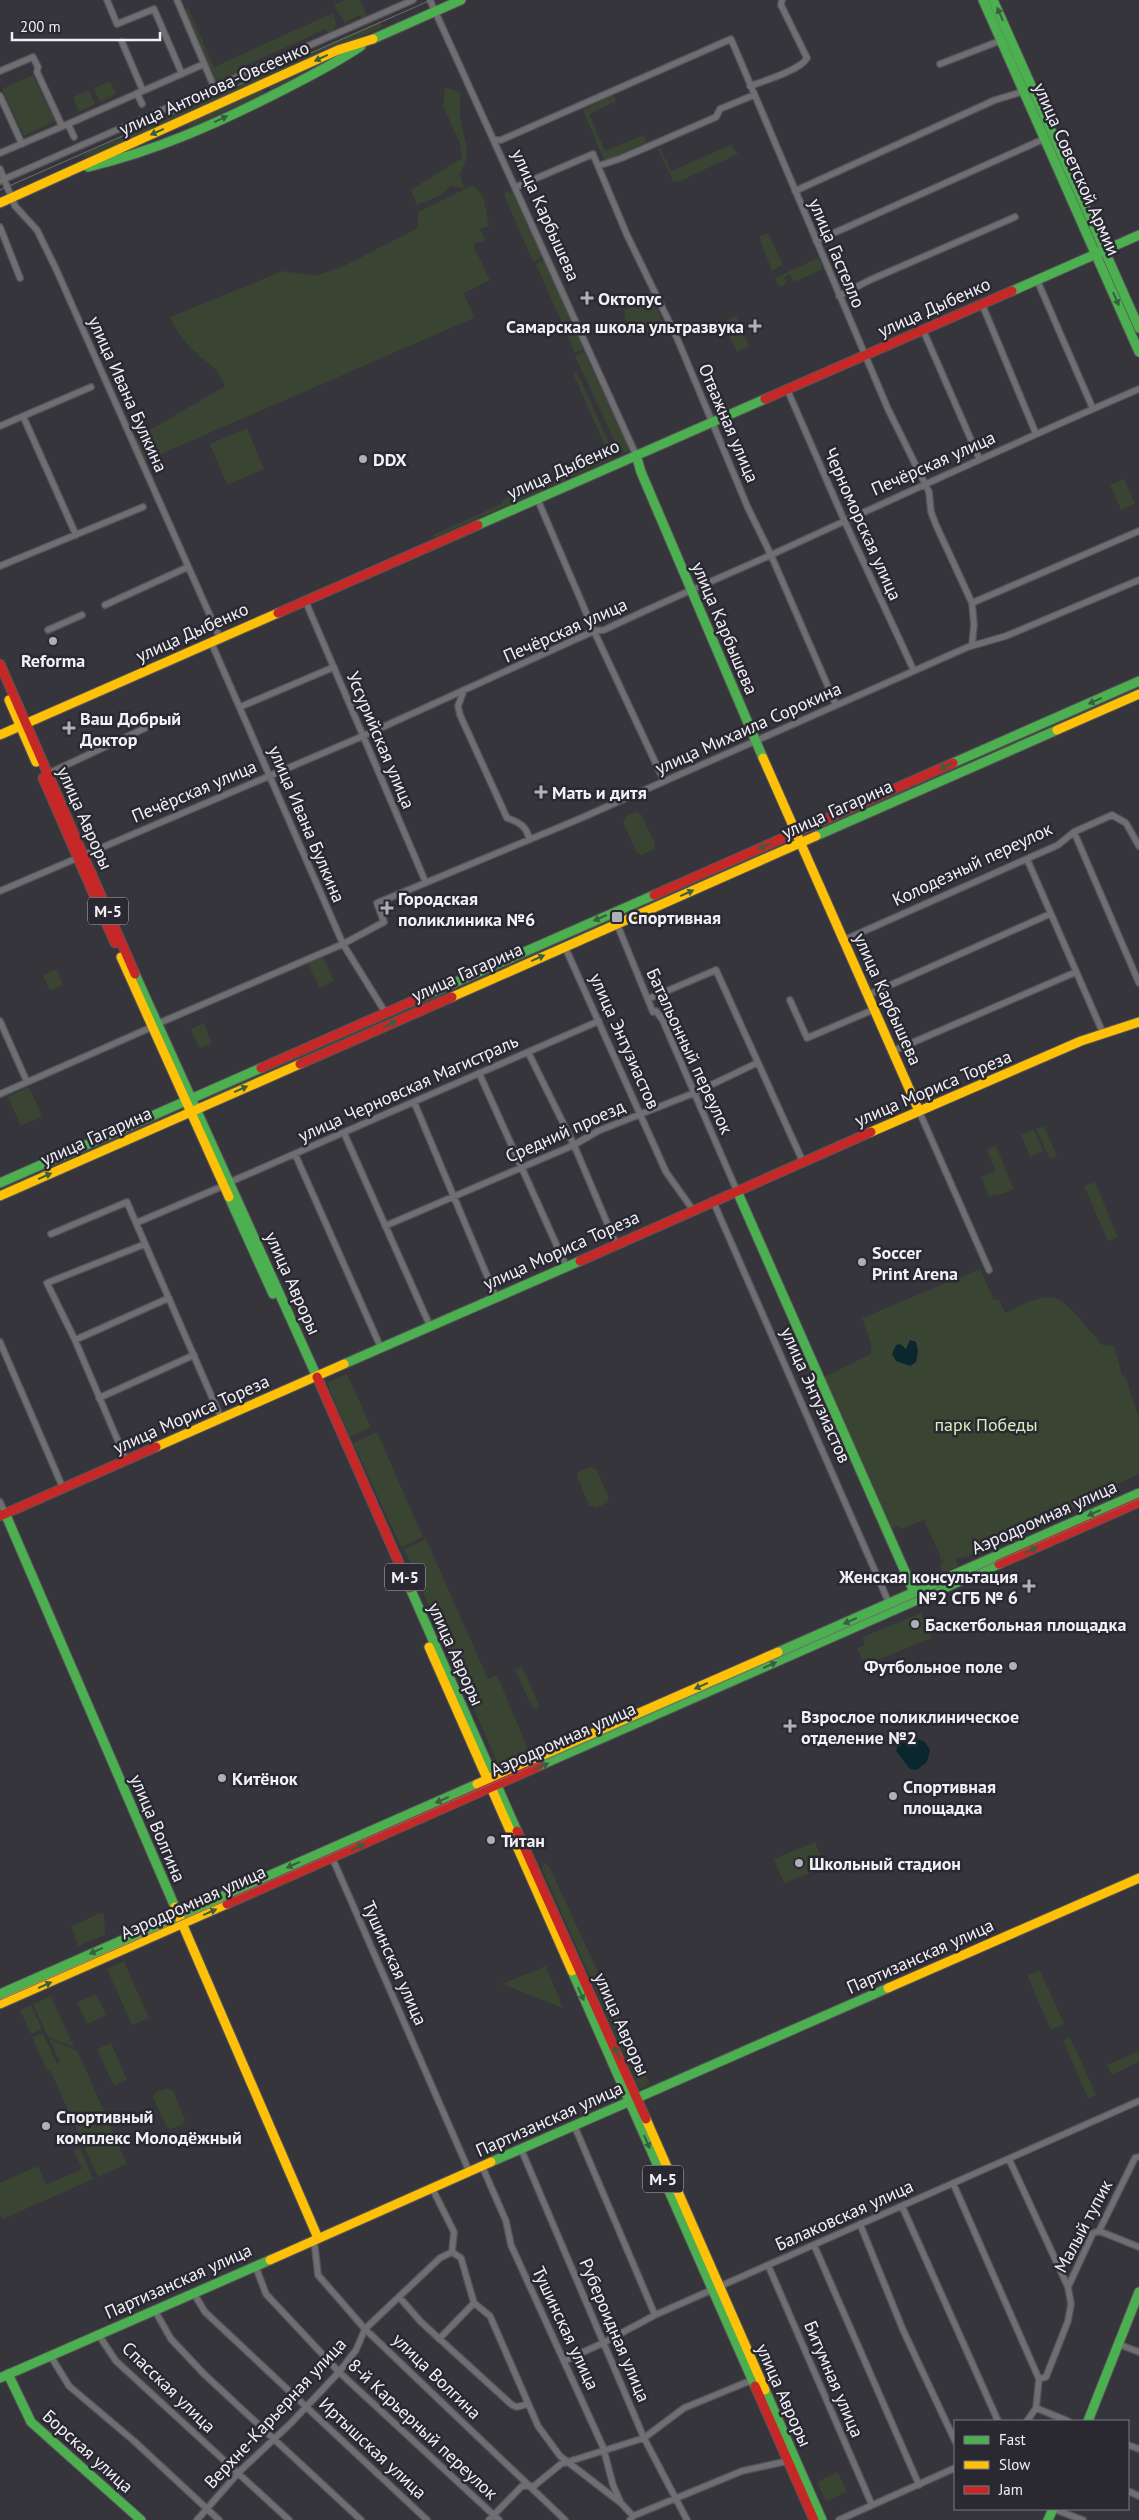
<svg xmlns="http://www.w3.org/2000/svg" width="1139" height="2520" viewBox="0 0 1139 2520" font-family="'PT Sans',sans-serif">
  <rect width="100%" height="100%" fill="#36353b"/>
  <path fill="#3a4432" d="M345 0H360L367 16 362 18 361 15 347 21 346 25 334 5Z
    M188 8 214 67 333 13 336 23 334 31 329 34 326 29 240 68 241 72 217 81 213 78 183 11Z
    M380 21 382 25 380 28 103 152 85 157 84 154Z
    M342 53 339 58 270 90V84Z
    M33 75 55 121 24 136 2 89Z
    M110 81 116 94 100 102 94 88Z
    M445 88 460 92C460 101 459 111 461 120 464 147 474 146 460 174L464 188 451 186 441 195 417 205 411 190 462 158 460 144 443 105Z
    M89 90 95 104 79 112 73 97Z
    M261 91H263V94L189 128 187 123Z
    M612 95 616 98 615 102 589 114 605 151 644 135 647 142 607 160 603 158 583 110Z
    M731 145 738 154 678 182 673 181 658 149 660 148 671 171Z
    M473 185 483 196 489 226 480 229 485 240 473 245 490 280 464 293 474 318 145 461 135 439 225 386C218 366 206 363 192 349 183 340 175 328 170 317L283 271 315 276 344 266 418 228V212Z
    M506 191 515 194 542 257 533 262 504 195Z
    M768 233 783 265 772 271 760 239V236Z
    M818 258 823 269 794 282 790 274 784 277 787 284 779 287 775 278Z
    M545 259 584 349 575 353 536 264Z
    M652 299 663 321C658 330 637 336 628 336L624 310Z
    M736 316 749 346 737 352 723 322Z
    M584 352 626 441 629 450 626 453 617 446 575 356Z
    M572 371 576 373 582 383 612 450 611 453 607 450Z
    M247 428 264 469 227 485 210 444Z
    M608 454 613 455 612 459 435 537 433 535 501 504 504 499Z
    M1124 479 1135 504 1121 510 1110 485Z
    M1139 685V689L1049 729 1048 726Z
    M1042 729 1043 732 824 828 822 827Z
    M636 812 641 814 655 844 653 850 641 855 637 853 623 822 626 816Z
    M790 840 792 843 577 938 574 936Z
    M540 950V953L214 1098 211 1096Z
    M323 956 334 981 319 988 308 963Z
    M57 969 63 985 50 991 43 975Z
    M204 1023 212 1043 199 1048 191 1029Z
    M29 1087 42 1116 21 1126 8 1097Z
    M171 1112 172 1116 0 1191V1187Z
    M1044 1126 1057 1156 1050 1159 1036 1129Z
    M1034 1130 1043 1151 1030 1157 1021 1135Z
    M996 1146 1014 1189 1003 1194 989 1196 981 1177 996 1171 987 1150Z
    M1095 1182 1118 1237 1108 1241 1084 1186Z
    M980 1269 994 1300 999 1299 1005 1313C1018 1307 1040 1294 1054 1298 1070 1302 1091 1333 1102 1345L1114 1346 1122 1375 1126 1378 1139 1419V1474L1116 1485 1122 1487 961 1559 960 1557 955 1559 958 1566 943 1573 940 1565 943 1562 942 1559 939 1562 941 1557 924 1520 900 1529 898 1526 892 1529 824 1377 871 1354V1344L862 1318Z
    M347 1374 371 1427 350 1437 327 1383Z
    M377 1432 423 1537 401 1547 353 1443Z
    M591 1467 597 1470 609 1499 607 1503 595 1508 589 1505 577 1476 578 1472Z
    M426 1539 488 1679 497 1675 530 1754 499 1766 404 1549Z
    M921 1613 932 1638 865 1665 857 1648 865 1645 863 1637Z
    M522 1667 540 1707 533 1709 515 1670Z
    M815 1842 825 1867 784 1883 774 1859Z
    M544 1863 549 1866 650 2084 640 2089 542 1869Z
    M101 1913 104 1914 105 1935 78 1946 71 1926Z
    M124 1961 149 2018 132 2025 107 1969Z
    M546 1966 563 2008 502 1984Z
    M1040 1970 1064 2024 1051 2030 1027 1975Z
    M96 1994 106 2015 87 2024 77 2002Z
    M51 1996 74 2047 48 2037 33 2004Z
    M31 2005 42 2029 31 2034 20 2010Z
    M43 2033 57 2064 60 2062 49 2039 77 2050 127 2164 98 2177 50 2070 47 2071 32 2037Z
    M1070 2037 1096 2095 1088 2098 1063 2041Z
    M111 2043 127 2080 114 2086 97 2049Z
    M1139 2051V2062L1112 2075 1107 2065Z
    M168 2088 173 2091 185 2120 182 2125 170 2129 166 2126 153 2097 156 2092Z
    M80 2148 93 2179 3 2219 0 2215V2183L38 2166 46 2185 82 2169 74 2151Z
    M838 2472 847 2492 826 2501 817 2482Z"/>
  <path fill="#0a272f" d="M910 1340 916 1342 918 1351 916 1362 910 1366 896 1361 892 1354 896 1345 900 1344 906 1349Z
    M916 1738 925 1742 930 1750 927 1762 917 1770 910 1769 896 1751 899 1742Z"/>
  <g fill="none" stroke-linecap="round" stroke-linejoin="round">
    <g stroke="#555459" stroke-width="8">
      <path id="street" d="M107 0 117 24 154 9 182 74
        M177 0 214 87
        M430 0 636 455
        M122 42 143 91
        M940 64 1002 40
        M0 71 33 57 38 67 37 72 62 126
        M750 86C764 81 801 70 807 58L781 5 782 0
        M137 93 142 104
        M0 96 22 144
        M68 124 204 64
        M494 140H501L731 39 888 409 929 492 931 512 936 525 972 603 974 625 972 645
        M0 153 68 124 74 137
        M598 166 622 158 716 117 720 109 754 95
        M0 169 15 206 37 230 56 269 220 638
        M0 181 413 0
        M516 187 593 154 627 235 677 338 748 508 771 555 836 705
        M795 191 995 100 1025 91
        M0 227 20 278
        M816 241 1046 138
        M1037 280 1093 409
        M839 296 870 280 1015 217
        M982 304 1036 434
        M923 330 979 458
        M787 389 844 520 914 671
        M23 416 76 535
        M0 426 91 387
        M537 498 594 631 664 781
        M0 566 143 507
        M305 600 426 883
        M972 603 1139 531
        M105 605 188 567
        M48 630 82 615
        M211 642 343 944 385 1012
        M464 690 458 706 460 715 507 818C519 822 528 827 529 840
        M240 707 334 667
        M47 774 156 723
        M1074 832 1139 983
        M1027 859 1103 1033
        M0 891 363 736 594 631 604 630C660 603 717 579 773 554 895 498 1016 442 1139 389
        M617 924 653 1012 656 1011 662 1019 737 1191
        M844 940 1058 845 1074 832 1112 815 1126 823 1139 846
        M565 947 666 1172 693 1210
        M868 995 1050 914
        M648 999 716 970 803 1162
        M790 1000 807 1038 875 1009
        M0 1021 27 1082
        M157 1024 343 944 384 922 377 903 579 819 968 647 1006 636 1139 580
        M893 1051 1076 972
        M528 1052 574 1145 616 1244
        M479 1073 566 1266
        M0 1094 152 1027
        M414 1102 496 1297
        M919 1111 989 1270
        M344 1133 430 1326
        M295 1154 381 1348
        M230 1182 599 1021
        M713 1201 889 1603
        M136 1223 221 1418
        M385 1226 574 1145 598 1131 694 1093 757 1063
        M51 1234 127 1202 136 1223 223 1186
        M75 1340 169 1298
        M0 1342 63 1488
        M99 1398 194 1355
        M126 1460 75 1340 47 1283 145 1244
        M0 1502 5 1513
        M331 1855 469 2171
        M574 2125 655 2315
        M521 2149 644 2438 687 2520
        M1009 2159 1068 2287
        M482 2166 506 2221 511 2245 603 2447 613 2485 621 2503
        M953 2183 1039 2379 1036 2408 1027 2421
        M432 2188 454 2232 452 2252
        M902 2206 998 2421
        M860 2224 903 2330 955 2441
        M1099 2231 1139 2247
        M314 2239 318 2275 365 2329 565 2520
        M814 2245 919 2485
        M452 2252 461 2258 474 2303 490 2316 538 2426 560 2456 621 2503 633 2516
        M255 2265 266 2294 339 2372 499 2520
        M768 2265 872 2505
        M193 2292 205 2312 427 2520
        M400 2298 421 2322 512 2405 517 2407 528 2404
        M154 2309 171 2339 204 2374 361 2520
        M98 2334 116 2361 289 2520
        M439 2339 474 2303
        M1118 2344 1139 2352
        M50 2355 69 2386 134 2441 219 2520
        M564 2361 605 2342 655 2315 1139 2101
        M1039 2379 1046 2377 1068 2321 1071 2304 1068 2287 1093 2233 1099 2231 1135 2158 1139 2157
        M1036 2408 1068 2421
        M1128 2445 1139 2449
        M1128 2491 1139 2496
        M1053 2509 1083 2520
        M197 2520 239 2472 291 2423 339 2372 356 2350 365 2329 440 2258 452 2252
        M489 2520 522 2486H534L561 2464 644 2438 684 2408 752 2380
        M630 2520 633 2516 742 2471 788 2461
        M839 2520 955 2468"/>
    </g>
    <g stroke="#555459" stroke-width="11">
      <path id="fast" d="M983 0 1139 352
        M993 0 1139 328
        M373 39 461 0
        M88 167C155 151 216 124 277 93 306 78 335 64 361 46
        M1012 291 1139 235
        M636 455 641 472 763 758
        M478 525 765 399
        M953 763 1139 681
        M816 836 1057 730
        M135 974 317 1377
        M431 993 654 895
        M0 1183 261 1068
        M737 1191 914 1592
        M229 1197 273 1294
        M344 1364 580 1261
        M5 1513 175 1907
        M410 1588 517 1831
        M778 1652 1139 1493
        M539 1766 999 1564
        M572 1971 755 2386
        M0 1994 477 1784
        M491 2162 888 1988
        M8 2374 31 2422 141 2520
        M0 2378 270 2260
        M765 2390 822 2520
        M1088 2421 1139 2292
        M1048 2520 1053 2509"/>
    </g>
    <g stroke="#555459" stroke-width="11">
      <path id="slow" d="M0 203 338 50 373 39
        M9 700 36 762
        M1057 730 1139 694
        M0 735 278 613
        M763 758 919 1111
        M121 957 229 1197
        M452 997 816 836
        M871 1132 1081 1041 1139 1022
        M0 1196 300 1064
        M156 1447 344 1364
        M429 1647 572 1971
        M477 1784 778 1652
        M175 1907 318 2238
        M888 1988 1139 1878
        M0 2004 227 1904
        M646 2119 765 2390
        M270 2260 491 2162"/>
    </g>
    <g stroke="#555459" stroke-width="11">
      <path id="jam" d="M765 399 1012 291
        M278 613 478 525
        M0 664 135 974
        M43 778 115 943
        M654 895 953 763
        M300 1064 452 997
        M261 1068 431 993
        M580 1261 871 1132
        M317 1377 410 1588
        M0 1516 156 1447
        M999 1564 1139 1502
        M517 1831 646 2119
        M227 1904 539 1766
        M755 2386 814 2520"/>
    </g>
    <use href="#street" stroke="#6f6f73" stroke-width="5.5"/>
    <use href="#fast" stroke="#4caf50" stroke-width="9"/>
    <use href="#slow" stroke="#ffc107" stroke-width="9"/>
    <use href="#jam" stroke="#c62828" stroke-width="9"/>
    <path stroke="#6d6c71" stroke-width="1" d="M0 190 431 0
      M0 2000 1139 1499"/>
  </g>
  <defs><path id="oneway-solid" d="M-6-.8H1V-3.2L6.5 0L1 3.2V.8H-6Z" transform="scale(1.25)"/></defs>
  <g fill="#385f3e">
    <use href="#oneway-solid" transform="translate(1000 14) rotate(-114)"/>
    <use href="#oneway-solid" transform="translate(321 58) rotate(155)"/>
    <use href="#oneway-solid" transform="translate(221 119) rotate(-25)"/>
    <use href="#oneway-solid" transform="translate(157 132) rotate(156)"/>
    <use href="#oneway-solid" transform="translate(1116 299) rotate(66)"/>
    <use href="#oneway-solid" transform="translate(1095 701) rotate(156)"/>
    <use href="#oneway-solid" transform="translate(946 766) rotate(157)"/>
    <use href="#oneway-solid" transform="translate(765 846) rotate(157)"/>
    <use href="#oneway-solid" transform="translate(687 893) rotate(-24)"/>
    <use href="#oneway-solid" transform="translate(600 918) rotate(156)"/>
    <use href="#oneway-solid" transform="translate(538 958) rotate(-24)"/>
    <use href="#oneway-solid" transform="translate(390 1024) rotate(-24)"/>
    <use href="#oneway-solid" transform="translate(241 1089) rotate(-24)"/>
    <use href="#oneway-solid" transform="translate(45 1176) rotate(-24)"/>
    <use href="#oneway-solid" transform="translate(1094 1513) rotate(156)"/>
    <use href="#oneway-solid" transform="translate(1031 1550) rotate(-24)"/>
    <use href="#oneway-solid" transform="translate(850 1621) rotate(156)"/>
    <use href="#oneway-solid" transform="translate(770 1665) rotate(-24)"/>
    <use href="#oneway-solid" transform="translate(701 1686) rotate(156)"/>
    <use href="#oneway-solid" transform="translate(542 1766) rotate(-24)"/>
    <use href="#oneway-solid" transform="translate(442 1800) rotate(156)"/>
    <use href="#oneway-solid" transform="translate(358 1847) rotate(-24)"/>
    <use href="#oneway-solid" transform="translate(293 1865) rotate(156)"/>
    <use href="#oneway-solid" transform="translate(210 1912) rotate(-24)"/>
    <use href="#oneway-solid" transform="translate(96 1951) rotate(156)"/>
    <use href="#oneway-solid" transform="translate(45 1985) rotate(-24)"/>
    <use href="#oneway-solid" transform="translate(581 1994) rotate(66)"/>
    <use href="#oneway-solid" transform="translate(617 2053) rotate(-114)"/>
    <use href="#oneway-solid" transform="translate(647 2142) rotate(66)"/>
  </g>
  <g fill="#b0afb5" stroke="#2a2932" stroke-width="2">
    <path d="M584.5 290.5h5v5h5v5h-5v5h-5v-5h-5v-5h5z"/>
    <path d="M752.5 318.5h5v5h5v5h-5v5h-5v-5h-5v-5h5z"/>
    <circle cx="363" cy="459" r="5"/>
    <circle cx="53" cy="641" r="5"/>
    <path d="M66.5 720.5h5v5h5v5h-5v5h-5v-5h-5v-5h5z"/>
    <path d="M538.5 784.5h5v5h5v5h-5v5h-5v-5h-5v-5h5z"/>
    <path d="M384.5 900.5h5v5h5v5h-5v5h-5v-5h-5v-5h5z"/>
    <rect x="611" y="911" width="12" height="12" rx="2.5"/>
    <circle cx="862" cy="1262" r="5"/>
    <path d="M1026.5 1578.5h5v5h5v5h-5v5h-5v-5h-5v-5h5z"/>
    <circle cx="915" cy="1624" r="5"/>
    <circle cx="1013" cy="1666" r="5"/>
    <path d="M787.5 1718.5h5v5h5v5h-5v5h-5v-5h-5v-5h5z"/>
    <circle cx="222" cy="1778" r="5"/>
    <circle cx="893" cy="1796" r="5"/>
    <circle cx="491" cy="1840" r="5"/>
    <circle cx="799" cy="1863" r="5"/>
    <circle cx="46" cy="2126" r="5"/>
  </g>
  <g text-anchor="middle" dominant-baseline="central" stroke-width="5" stroke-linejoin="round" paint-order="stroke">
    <g fill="#2a2932" stroke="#b5b4bc" stroke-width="1">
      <rect x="88" y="897.5" width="40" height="27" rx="4"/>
      <rect x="385" y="1563.5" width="40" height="27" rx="4"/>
      <rect x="643" y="2165.5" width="40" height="27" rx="4"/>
    </g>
    <g font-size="16" font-weight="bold" fill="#f1f0f7">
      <text x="108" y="911">М-5</text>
      <text x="405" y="1577">М-5</text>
      <text x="663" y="2179">М-5</text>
    </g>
    <g font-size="18" fill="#f1f0f7" stroke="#2a2932">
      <text transform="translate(214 88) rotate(-24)">улица Антонова-Овсеенко</text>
      <text transform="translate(1077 169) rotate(66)">улица Советской Армии</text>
      <text transform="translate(546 215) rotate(66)">улица Карбышева</text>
      <text transform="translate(837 253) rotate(67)">улица Гастелло</text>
      <text transform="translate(934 307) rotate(-24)">улица Дыбенко</text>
      <text transform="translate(128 394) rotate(66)">улица Ивана Булкина</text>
      <text transform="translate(729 423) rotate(67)">Отважная улица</text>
      <text transform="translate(933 463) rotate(-24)">Печёрская улица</text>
      <text transform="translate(563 469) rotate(-24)">улица Дыбенко</text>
      <text transform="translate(863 524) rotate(66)">Черноморская улица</text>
      <text transform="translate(725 628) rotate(67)">улица Карбышева</text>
      <text transform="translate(565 630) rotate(-24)">Печёрская улица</text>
      <text transform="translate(192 632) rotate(-24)">улица Дыбенко</text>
      <text transform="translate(748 728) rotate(-24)">улица Михаила Сорокина</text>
      <text transform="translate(381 740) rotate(67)">Уссурийская улица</text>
      <text transform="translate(194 791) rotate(-23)">Печёрская улица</text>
      <text transform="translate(837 809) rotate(-24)">улица Гагарина</text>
      <text transform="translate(85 818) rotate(66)">улица Авроры</text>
      <text transform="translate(307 824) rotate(67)">улица Ивана Булкина</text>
      <text transform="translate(972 864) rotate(-25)">Колодезный переулок</text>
      <text transform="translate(467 972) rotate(-24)">улица Гагарина</text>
      <text transform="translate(888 999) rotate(66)">улица Карбышева</text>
      <text transform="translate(625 1041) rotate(66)">улица Энтузиастов</text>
      <text transform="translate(690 1051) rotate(65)">Батальонный переулок</text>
      <text transform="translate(408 1088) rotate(-24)">улица Черновская Магистраль</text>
      <text transform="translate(933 1088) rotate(-23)">улица Мориса Тореза</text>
      <text transform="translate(565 1131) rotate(-24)">Средний проезд</text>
      <text transform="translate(96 1136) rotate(-24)">улица Гагарина</text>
      <text transform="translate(561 1250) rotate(-24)">улица Мориса Тореза</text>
      <text transform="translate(293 1283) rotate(66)">улица Авроры</text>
      <text transform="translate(816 1395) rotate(66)">улица Энтузиастов</text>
      <text transform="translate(191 1414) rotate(-24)">улица Мориса Тореза</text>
      <text transform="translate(1044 1517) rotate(-24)">Аэродромная улица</text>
      <text transform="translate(456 1654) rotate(66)">улица Авроры</text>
      <text transform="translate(563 1739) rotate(-24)">Аэродромная улица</text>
      <text transform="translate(158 1828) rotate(67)">улица Волгина</text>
      <text transform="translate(193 1902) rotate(-24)">Аэродромная улица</text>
      <text transform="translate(920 1956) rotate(-24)">Партизанская улица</text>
      <text transform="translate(395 1963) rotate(66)">Тушинская улица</text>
      <text transform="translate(622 2024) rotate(66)">улица Авроры</text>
      <text transform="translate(549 2119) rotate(-24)">Партизанская улица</text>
      <text transform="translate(844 2215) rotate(-24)">Балаковская улица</text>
      <text transform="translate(1083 2226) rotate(-62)">Малый тупик</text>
      <text transform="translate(178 2281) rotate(-24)">Партизанская улица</text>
      <text transform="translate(566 2328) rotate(65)">Тушинская улица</text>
      <text transform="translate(615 2330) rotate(67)">Рубероидная улица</text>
      <text transform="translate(437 2376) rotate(44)">улица Волгина</text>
      <text transform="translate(834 2379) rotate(67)">Битумная улица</text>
      <text transform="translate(169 2387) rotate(44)">Спасская улица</text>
      <text transform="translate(784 2395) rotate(66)">улица Авроры</text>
      <text transform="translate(275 2413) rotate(-47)">Верхне-Карьерная улица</text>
      <text transform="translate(423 2429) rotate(43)">8-й Карьерный переулок</text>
      <text transform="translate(373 2448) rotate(43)">Иртышская улица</text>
      <text transform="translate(88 2451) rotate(42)">Борская улица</text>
    </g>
    <g font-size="18" font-weight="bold" fill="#f1f0f7" stroke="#2a2932" text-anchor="start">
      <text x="598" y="298">Октопус</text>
      <text x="744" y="326" text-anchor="end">Самарская школа ультразвука</text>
      <text x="373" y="459">DDX</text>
      <text x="53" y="660" text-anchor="middle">Reforma</text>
      <text x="80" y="718">Ваш Добрый<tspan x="80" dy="21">Доктор</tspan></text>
      <text x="552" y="792">Мать и дитя</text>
      <text x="398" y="898">Городская<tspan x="398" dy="21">поликлиника №6</tspan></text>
      <text x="628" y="917">Спортивная</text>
      <text x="872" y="1252">Soccer<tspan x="872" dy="21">Print Arena</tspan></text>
      <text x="1018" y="1576" text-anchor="end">Женская консультация<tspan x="1018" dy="21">№2 СГБ № 6</tspan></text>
      <text x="925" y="1624">Баскетбольная площадка</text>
      <text x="1003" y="1666" text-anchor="end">Футбольное поле</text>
      <text x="801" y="1716">Взрослое поликлиническое<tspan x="801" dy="21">отделение №2</tspan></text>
      <text x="232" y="1778">Китёнок</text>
      <text x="903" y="1786">Спортивная<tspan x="903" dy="21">площадка</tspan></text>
      <text x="501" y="1840">Титан</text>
      <text x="809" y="1863">Школьный стадион</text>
      <text x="56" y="2116">Спортивный<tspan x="56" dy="21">комплекс Молодёжный</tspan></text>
    </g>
    <g font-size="18" fill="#d3f0b8" stroke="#2a2932">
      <text x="986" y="1424">парк Победы</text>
    </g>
  </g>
  <rect x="954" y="2420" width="175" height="90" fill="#2a2932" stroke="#7a7981"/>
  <rect x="964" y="2436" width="25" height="8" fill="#4caf50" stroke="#7a7981"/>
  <text x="999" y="2445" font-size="15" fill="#f1f0f7">Fast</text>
  <rect x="964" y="2461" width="25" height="8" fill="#ffc107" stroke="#7a7981"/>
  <text x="999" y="2470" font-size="15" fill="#f1f0f7">Slow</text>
  <rect x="964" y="2486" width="25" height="8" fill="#c62828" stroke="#7a7981"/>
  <text x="999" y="2495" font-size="15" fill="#f1f0f7">Jam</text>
  <path d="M12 32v8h148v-8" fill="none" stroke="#f1f0f7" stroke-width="2.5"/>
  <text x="20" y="32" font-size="15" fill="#f1f0f7" stroke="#2a2932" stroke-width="4" paint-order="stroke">200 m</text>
</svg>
